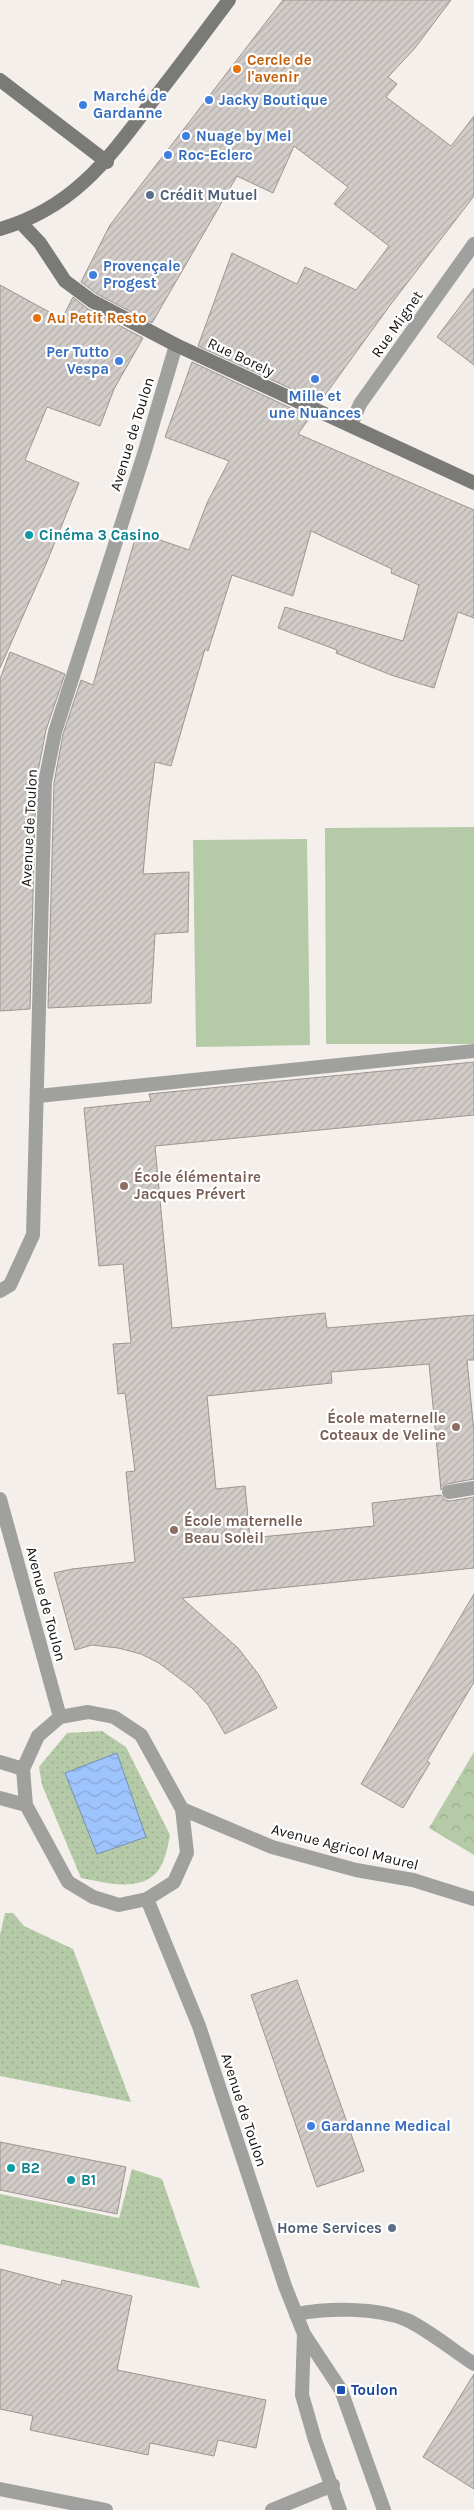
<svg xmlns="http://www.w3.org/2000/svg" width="474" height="2510" viewBox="0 0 474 2510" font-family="Karla,sans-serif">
  <defs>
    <pattern id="grass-dots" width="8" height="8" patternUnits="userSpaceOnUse" patternTransform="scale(1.25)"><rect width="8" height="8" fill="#b5cba7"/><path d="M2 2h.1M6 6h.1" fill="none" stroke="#9bad8f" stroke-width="1.8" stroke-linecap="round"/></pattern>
    <pattern id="forest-crowns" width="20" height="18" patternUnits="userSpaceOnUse" patternTransform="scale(1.25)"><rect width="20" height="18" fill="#b5cba7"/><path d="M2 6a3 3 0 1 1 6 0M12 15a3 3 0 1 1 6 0" fill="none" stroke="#9bad8f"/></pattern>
    <pattern id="water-waves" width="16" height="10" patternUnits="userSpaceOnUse" patternTransform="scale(1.25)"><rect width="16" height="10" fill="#9ec4fd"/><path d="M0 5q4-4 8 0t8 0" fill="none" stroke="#87a8d8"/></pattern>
    <pattern id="building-hatch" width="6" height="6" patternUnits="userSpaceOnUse" patternTransform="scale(1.25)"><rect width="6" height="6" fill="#d1ccc8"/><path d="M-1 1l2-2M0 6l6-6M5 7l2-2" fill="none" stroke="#b3aeab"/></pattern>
  </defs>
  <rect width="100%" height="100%" fill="#f4efeb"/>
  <path fill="url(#grass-dots)" d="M102 1731 126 1747 170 1835C168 1845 166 1857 161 1866 146 1894 106 1883 81 1878L42 1785 39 1767 67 1733Z
    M5 1913H13L24 1926 73 1949 131 2102 0 2076V1935Z
    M132 2169 162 2179 200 2288 0 2244V2194L119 2218Z"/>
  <path fill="url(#forest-crowns)" d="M474 1752V1855L429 1828Z"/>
  <path fill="#b5cba7" d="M474 827V1044H326L325 828Z
    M307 839 310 1045 196 1047 193 840Z"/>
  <path fill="url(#water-waves)" stroke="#758fb6" d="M117 1753 146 1837 97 1854 65 1773Z"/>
  <path fill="url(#building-hatch)" stroke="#9b9692" d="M283 0H451L415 48 388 77 397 84 386 97 451 146 474 116V196L391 304 320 402 198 346 232 253 297 284 305 267 356 290 389 246 334 204 348 187 294 146 273 193 237 176 152 323 97 294 81 282 110 225Z
    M0 285 62 319 73 297 88 309 143 338 114 389 100 426 47 407 25 460 79 483 46 564 0 668Z
    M474 288V365L437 337Z
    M192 362 310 417 298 434 474 510V618L458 612 434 688 391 675 336 653 337 650 278 628 285 607 403 641 419 585 391 573 392 569 311 531 293 596 232 575 208 651 205 649 171 766 155 762 149 809 143 874 189 872 188 932 155 934 151 1003 48 1008 54 783 63 734 81 680 93 685 137 532 189 550 207 503 229 461 165 437Z
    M10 652 65 674 46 730 36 782 30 1009 0 1011V679Z
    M474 1062V1115L155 1146 172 1328 325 1313 327 1328 474 1315V1360H467L474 1433V1479L447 1484 441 1490 429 1364 331 1372 332 1383 207 1396 216 1489 245 1486 250 1538 374 1526 372 1503 441 1495 445 1500 450 1501 474 1497V1568L182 1598 238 1648 259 1675 277 1708 225 1734 208 1705 192 1688 159 1663 141 1654 118 1648 92 1645 75 1650 54 1573 72 1569 135 1562 126 1472 135 1471 125 1393 118 1394 113 1344 131 1343 123 1264 99 1266 84 1108 151 1101 149 1094Z
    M474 1594V1682L427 1761 430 1763 403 1808 361 1784Z
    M297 1980 364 2171 317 2187 251 1995Z
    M0 2142 126 2167 117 2214 0 2190Z
    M0 2269 61 2285 62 2280 132 2296 117 2370 266 2400 256 2448 218 2440 214 2456 150 2443 148 2455 30 2430 33 2416 0 2409Z
    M474 2374V2489L423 2457Z"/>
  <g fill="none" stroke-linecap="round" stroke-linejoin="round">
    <path stroke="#a0a19e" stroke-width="14" d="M38 1096 474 1051
      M449 1492 474 1488
      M296 2314C328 2308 376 2307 407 2320 427 2329 454 2351 474 2364
      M0 2489 106 2510
      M272 2510 333 2485"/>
    <path stroke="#a0a19e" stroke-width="14" d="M351 425 360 404 474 244
      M0 1291 10 1285 33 1235 45 782 55 732 144 454 176 345"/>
    <path stroke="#a0a19e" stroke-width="14" d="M0 1499 60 1717
      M88 1712 114 1717 141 1735 182 1809 187 1853 174 1882 147 1899 119 1905 93 1897 68 1882 26 1805 23 1769 38 1736 60 1717Z
      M0 1762 23 1769
      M0 1798 26 1805
      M182 1809 272 1847 356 1870 413 1880 474 1899
      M147 1899 199 2026 285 2286 304 2334 341 2390 384 2510
      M304 2334 302 2395 315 2440 340 2510"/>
    <path stroke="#7a7b77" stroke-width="14" d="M0 80 107 162
      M21 223 40 243 65 281 92 301 176 345 474 483
      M0 229C74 208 109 158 153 100 179 67 204 33 229 0"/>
  </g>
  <g fill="#e8710a" stroke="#fff" stroke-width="2">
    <circle cx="237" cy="69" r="5"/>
    <circle cx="37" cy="318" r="5"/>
  </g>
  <g fill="#3f7fe0" stroke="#fff" stroke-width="2">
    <circle cx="209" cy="100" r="5"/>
    <circle cx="83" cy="105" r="5"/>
    <circle cx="186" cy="136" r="5"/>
    <circle cx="168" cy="155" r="5"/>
    <circle cx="93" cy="275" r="5"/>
    <circle cx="119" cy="361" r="5"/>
    <circle cx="315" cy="379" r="5"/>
    <circle cx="311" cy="2126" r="5"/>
  </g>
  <g fill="#5c6f8a" stroke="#fff" stroke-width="2">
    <circle cx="150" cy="195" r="5"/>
    <circle cx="392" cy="2228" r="5"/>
  </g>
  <g fill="#0f9aa8" stroke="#fff" stroke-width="2">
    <circle cx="29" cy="535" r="5"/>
    <circle cx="11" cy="2168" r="5"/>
    <circle cx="71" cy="2180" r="5"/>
  </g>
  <g fill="#8d6e63" stroke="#fff" stroke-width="2">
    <circle cx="124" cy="1186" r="5"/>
    <circle cx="456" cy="1427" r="5"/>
    <circle cx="174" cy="1530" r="5"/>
  </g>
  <rect fill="#1a4fb4" stroke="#fff" stroke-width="2" x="336" y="2385" width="10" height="10" rx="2.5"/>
  <g text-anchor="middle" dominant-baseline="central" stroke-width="4.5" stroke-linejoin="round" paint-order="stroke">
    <g font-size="15" font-weight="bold" fill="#c56008" stroke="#fff" text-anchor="start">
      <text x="247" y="60">Cercle de<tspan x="247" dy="17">l'avenir</tspan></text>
      <text x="47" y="318">Au Petit Resto</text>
    </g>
    <g font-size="15" font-weight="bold" fill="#366cbe" stroke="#fff" text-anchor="start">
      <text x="93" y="96">Marché de<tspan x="93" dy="17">Gardanne</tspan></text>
      <text x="219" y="100">Jacky Boutique</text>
      <text x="196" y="136">Nuage by Mel</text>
      <text x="178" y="155">Roc-Eclerc</text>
      <text x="103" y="266">Provençale<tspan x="103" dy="17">Progest</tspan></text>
      <text x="109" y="352" text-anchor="end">Per Tutto<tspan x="109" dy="17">Vespa</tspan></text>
      <text x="315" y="396" text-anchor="middle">Mille et<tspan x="315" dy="17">une Nuances</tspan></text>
      <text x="321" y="2126">Gardanne Medical</text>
    </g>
    <g font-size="15" font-weight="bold" fill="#4e5e75" stroke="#fff" text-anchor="start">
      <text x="160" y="195">Crédit Mutuel</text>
      <text x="382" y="2228" text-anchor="end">Home Services</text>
    </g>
    <g font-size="15" fill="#151312" stroke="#fff">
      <text transform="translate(397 324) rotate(-55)">Rue Mignet</text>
      <text transform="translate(241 357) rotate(25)">Rue Borely</text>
      <text transform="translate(132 434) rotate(-73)">Avenue de Toulon</text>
      <text transform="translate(29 828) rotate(-87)">Avenue de Toulon</text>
      <text transform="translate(46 1604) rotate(75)">Avenue de Toulon</text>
      <text transform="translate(345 1847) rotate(14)">Avenue Agricol Maurel</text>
      <text transform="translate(244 2110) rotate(72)">Avenue de Toulon</text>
    </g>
    <g font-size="15" font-weight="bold" fill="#0d838f" stroke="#fff" text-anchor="start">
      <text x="39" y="535">Cinéma 3 Casino</text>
      <text x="21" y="2168">B2</text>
      <text x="81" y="2180">B1</text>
    </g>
    <g font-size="15" font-weight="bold" fill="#785e54" stroke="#fff" text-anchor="start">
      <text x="134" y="1177">École élémentaire<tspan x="134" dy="17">Jacques Prévert</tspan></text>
      <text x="446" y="1418" text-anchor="end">École maternelle<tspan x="446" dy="17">Coteaux de Veline</tspan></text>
      <text x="184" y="1521">École maternelle<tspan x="184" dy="17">Beau Soleil</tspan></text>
    </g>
    <g font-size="15" font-weight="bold" fill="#164399" stroke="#fff" text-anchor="start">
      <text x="351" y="2390">Toulon</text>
    </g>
  </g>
</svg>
